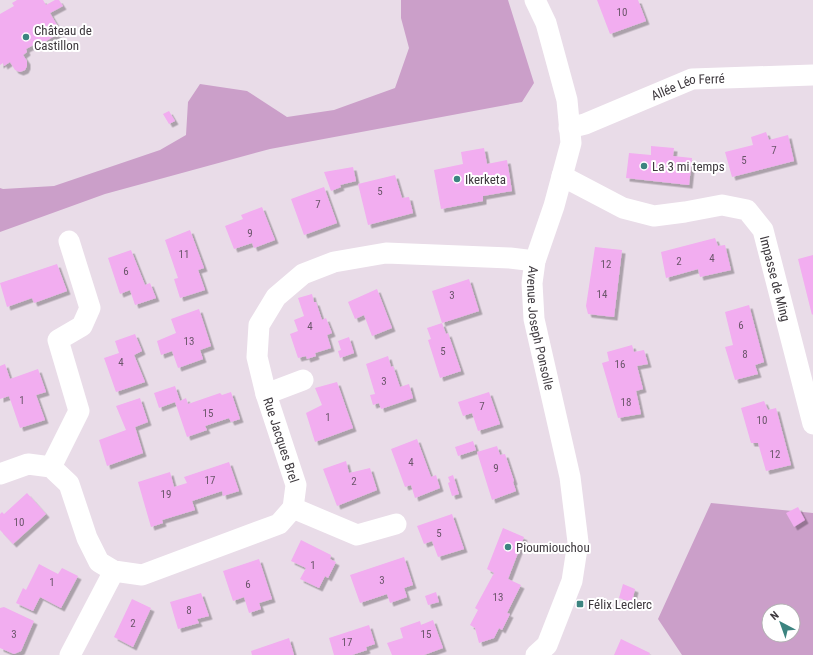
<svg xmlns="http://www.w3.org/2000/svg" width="813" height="655" viewBox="0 0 813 655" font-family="'Roboto Condensed',sans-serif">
  <defs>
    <filter id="shadow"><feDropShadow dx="3.5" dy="3.5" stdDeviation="0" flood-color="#0004"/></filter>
  </defs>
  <rect width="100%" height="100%" fill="#e9dce8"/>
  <path fill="#cb9fc9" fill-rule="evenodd" d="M401 0H508L534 83 522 102 270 149 105 194 0 232V188L3 189 54 186 160 150 186 135 188 102 200 84 247 91 287 117 334 110 395 88 409 48 401 18Z
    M711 503 813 513V655H682L658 619ZM769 611H793V635H769Z"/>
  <path fill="#f2adf0" filter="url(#shadow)" d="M17 0H43L46 5 55 0H59L63 6 50 13 61 32 38 46 37 43 26 49 27 52 23 55 27 61V66L25 70 20 72 15 70 10 62 4 66 3 63 0 65V14L14 6 12 3Z
    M597 0H638L646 21 610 34Z
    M169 111 175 121 169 124 163 114Z
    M766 132 769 140 788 135 794 161 732 177 725 152 753 145 751 137Z
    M651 146 674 148 673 156 692 158 689 185 626 178 629 153 651 155Z
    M484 148 487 164 507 160 512 191 483 196V201L441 209 434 170 463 164 461 152Z
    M353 167 356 181 340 185 341 187 331 191 324 172Z
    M395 175 402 198 409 197 413 213 368 225 358 184Z
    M324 187 337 223 304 235 291 199Z
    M262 207 275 240 254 248 252 243 234 249 225 226 243 219 241 215Z
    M190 230 204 268 198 270 205 290 180 298 174 279 178 278 165 240Z
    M715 238 718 246 725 245 731 270 700 277 698 269 666 278 661 252Z
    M595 247 622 250 614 317 588 314 586 306Z
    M131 250 145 285 150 283 156 298 135 305 130 290 120 294 108 258Z
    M813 255V314L812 315 798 259Z
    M57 264 67 291 34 303 32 298 7 307 0 283Z
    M469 279 479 311 442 323 432 291Z
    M377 289 392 328 372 336 364 315 355 319 348 302Z
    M312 294 314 302H316L322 320 326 318 332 333 327 335 331 348 315 353 316 356 307 359 306 356 298 358 290 334 298 331 294 320 304 316 298 298Z
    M749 305 764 362 755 365 758 374 735 380 725 347 733 345 725 312Z
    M199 309 211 346 200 350 203 359 178 368 172 351 161 355 157 341 176 333 171 319Z
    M442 323 446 334 448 333 461 371 440 378 428 340 431 339 427 328Z
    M135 334 142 351 134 355 145 382 116 392 104 358 119 353 115 341Z
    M349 337 354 353 340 358 338 351 341 350 338 341Z
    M632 345 634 352 644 350 648 364 637 366 643 389 636 391 641 414 618 418 602 363 609 361 607 352Z
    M388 356 391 367 393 366 400 387 409 384 413 398 381 409 379 403 373 405 370 395 375 394 366 364Z
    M5 364 10 379 38 369 46 392 36 395 45 420 20 428 9 396 0 399V366Z
    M337 382 353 428 315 442 306 413 322 405 315 388Z
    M175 386 180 401 186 398 188 404 220 393 222 395 231 392 240 419 231 422 229 418 205 426 207 430 187 437 175 402 159 408 154 393Z
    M489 392 500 424 478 431 472 413 463 416 458 402Z
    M140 398 148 422 135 427 143 453 107 466 99 440 126 430 116 406Z
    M764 401 768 410 776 408 791 465 766 471 758 443H751L741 408Z
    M417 439 431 477 436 475 440 488 415 498 411 485 405 487 391 449Z
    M473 441 476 450 458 456 455 447Z
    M497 446 500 455 505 454 514 481 513 482 516 491 492 500 477 452Z
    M346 461 349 473 370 468 377 490 337 506 323 469Z
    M229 462 239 491 223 496 222 491 192 501 195 510 162 520 163 523 151 527 138 482 170 472 174 487 187 483 184 477Z
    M453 475 459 494 452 496 448 483 450 482 448 477Z
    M27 493 46 514 13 544 0 530V514L2 512 4 514Z
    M798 507 805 520 794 527 786 513Z
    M452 514 464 549 438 557 432 541 424 544 417 526Z
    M503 528 524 537 508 579 521 585 507 613 510 614 502 630 499 628 494 638 479 643 475 628 470 625 478 610 475 608 494 573 487 569Z
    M301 540 331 555 330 559 336 562 328 578 325 576 319 588 300 579 306 568 291 561Z
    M404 557 413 585 404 588 407 597 390 603 387 594 360 603 350 575Z
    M259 559 272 599 259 603 261 609 249 613 244 597 233 601 223 571Z
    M39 564 58 574 62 568 78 576 61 608 40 597 33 611 16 603 23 588 26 590Z
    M623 584 635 589 632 602 619 598Z
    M436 592 439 602 428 605 425 596Z
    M201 593 209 616 197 619 199 623 178 629 170 602Z
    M132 599 151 608 133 647 114 637Z
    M4 607 34 621 21 651 14 654 0 648V608Z
    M433 620 443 648 424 655H392L387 643 403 638 400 628 420 621 421 625Z
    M369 625 375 644 366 647 367 650 352 655H334L329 638Z
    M289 638 294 655H252L251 651Z
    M621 639 650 653 649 655H614Z"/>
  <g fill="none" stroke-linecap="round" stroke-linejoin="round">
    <g stroke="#fff" stroke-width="21">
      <path id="s1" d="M535 0 546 23 567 100 571 143 554 206 535 261 532 283 534 319 570 477 578 542 572 581 547 645 536 655"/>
      <path id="s2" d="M569 128 585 124 692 79 813 75"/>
      <path id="s3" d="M562 176 623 208 654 216 685 212 722 205 747 210 763 230 813 424"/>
      <path d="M266 394 303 380"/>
      <path d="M51 467 79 411 58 340 82 326 90 308 69 241"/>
      <path d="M0 474 28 464 51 467 69 484 87 538 99 562 114 571 142 575 279 524 293 508 296 485 266 394 257 357 259 325 276 297 303 274 334 262 386 253 510 258 535 261"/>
      <path d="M293 508 357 535 396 524"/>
      <path d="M70 655 114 571"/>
    </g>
  </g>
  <g fill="#3c8480" stroke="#fff" stroke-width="1.5">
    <circle cx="26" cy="37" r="4"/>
    <circle cx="644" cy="166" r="4"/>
    <circle cx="457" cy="179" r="4"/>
    <circle cx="508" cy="547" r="4"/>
    <rect x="576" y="600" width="8" height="8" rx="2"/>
  </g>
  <g text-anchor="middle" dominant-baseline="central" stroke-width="4" stroke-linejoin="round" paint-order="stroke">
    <g font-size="11" fill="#6b566a">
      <text x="622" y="12">10</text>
      <text x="774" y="150">7</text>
      <text x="744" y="160">5</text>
      <text x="380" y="191">5</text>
      <text x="318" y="204">7</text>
      <text x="250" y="233">9</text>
      <text x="184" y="254">11</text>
      <text x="712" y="258">4</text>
      <text x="679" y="261">2</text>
      <text x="606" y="264">12</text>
      <text x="126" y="271">6</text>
      <text x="602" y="294">14</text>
      <text x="452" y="295">3</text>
      <text x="741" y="325">6</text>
      <text x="310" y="326">4</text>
      <text x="189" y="341">13</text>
      <text x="443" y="351">5</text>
      <text x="745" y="354">8</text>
      <text x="121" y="362">4</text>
      <text x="620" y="364">16</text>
      <text x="384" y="381">3</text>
      <text x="22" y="400">1</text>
      <text x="626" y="402">18</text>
      <text x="482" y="406">7</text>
      <text x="208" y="413">15</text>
      <text x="328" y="417">1</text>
      <text x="762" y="420">10</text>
      <text x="775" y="454">12</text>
      <text x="411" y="462">4</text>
      <text x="496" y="468">9</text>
      <text x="210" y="480">17</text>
      <text x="354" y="481">2</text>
      <text x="166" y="494">19</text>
      <text x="19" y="522">10</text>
      <text x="439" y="533">5</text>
      <text x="313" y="565">1</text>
      <text x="382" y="580">3</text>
      <text x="52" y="582">1</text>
      <text x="248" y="584">6</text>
      <text x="498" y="597">13</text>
      <text x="189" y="610">8</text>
      <text x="133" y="623">2</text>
      <text x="14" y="634">3</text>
      <text x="426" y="634">15</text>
      <text x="347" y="642">17</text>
    </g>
    <g font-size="13" fill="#3e393e" stroke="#fff" text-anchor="start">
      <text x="34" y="30">Château de<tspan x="34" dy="15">Castillon</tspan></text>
      <text x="652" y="166">La 3 mi temps</text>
      <text x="465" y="179">Ikerketa</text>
      <text x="516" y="547">Pioumiouchou</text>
      <text x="588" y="604">Félix Leclerc</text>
    </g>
    <g font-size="13" fill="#3e393e" stroke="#fff">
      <text stroke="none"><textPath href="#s2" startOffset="127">Allée Léo Ferré</textPath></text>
      <text stroke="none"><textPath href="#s3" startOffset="271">Impasse de Ming</textPath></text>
      <text stroke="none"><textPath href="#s1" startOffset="340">Avenue Joseph Ponsolle</textPath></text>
      <text transform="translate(281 440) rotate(72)">Rue Jacques Brel</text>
    </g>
  </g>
  <g transform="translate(781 623) rotate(319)"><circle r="19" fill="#ffffff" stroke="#b2b0b2"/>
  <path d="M0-3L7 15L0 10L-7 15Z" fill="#3c8480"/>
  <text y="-6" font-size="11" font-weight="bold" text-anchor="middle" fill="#3e393e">N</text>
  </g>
</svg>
